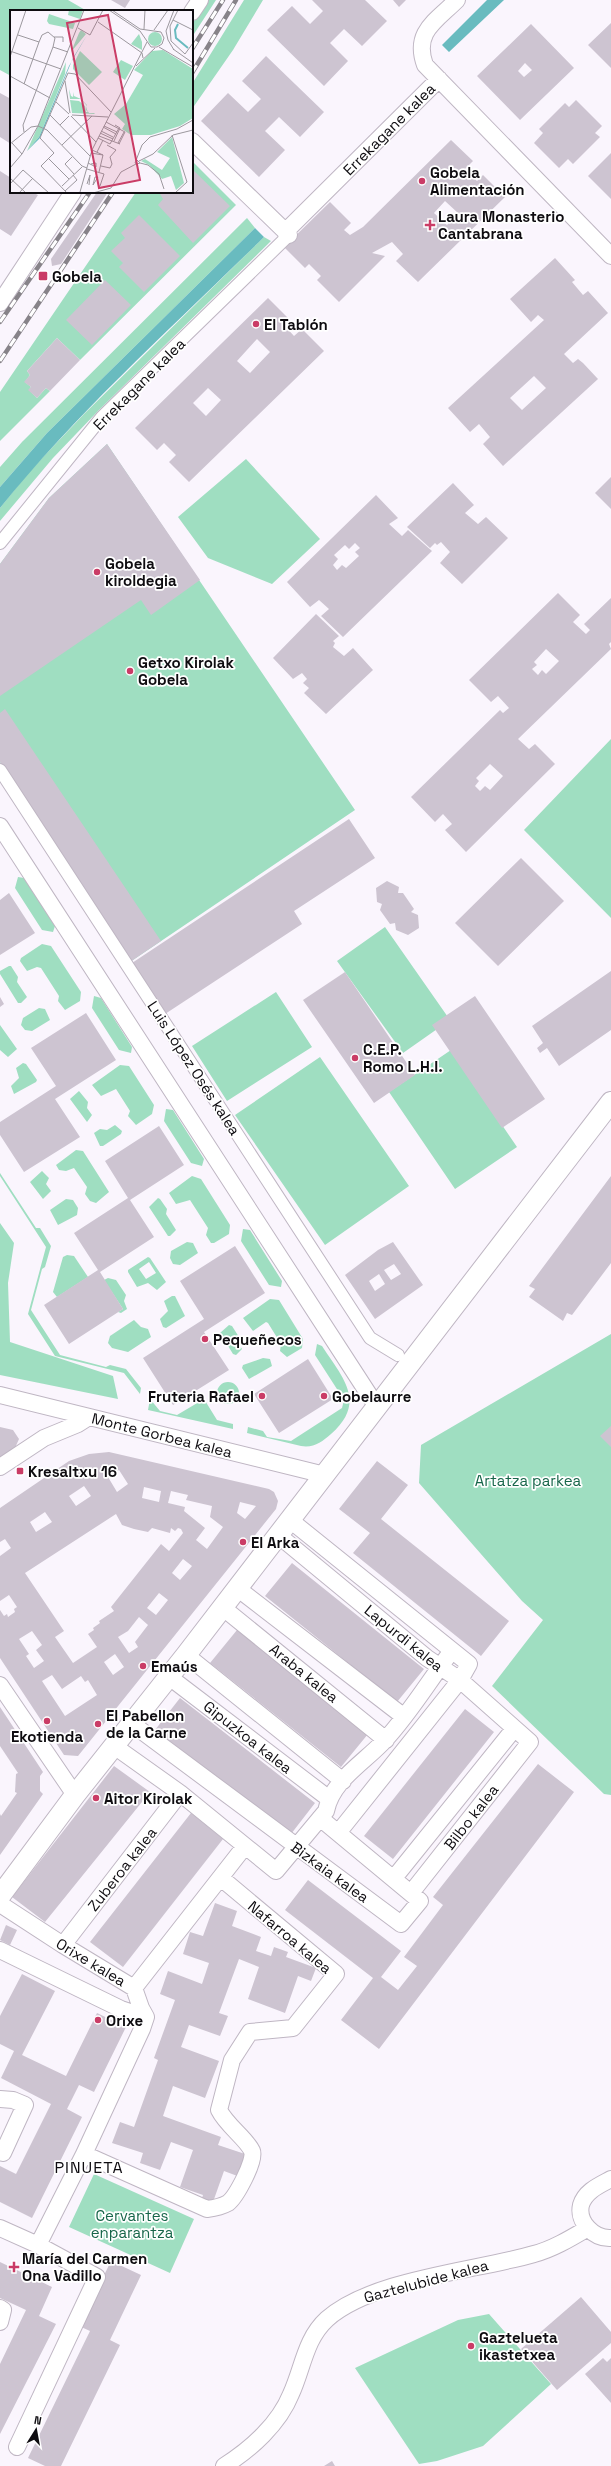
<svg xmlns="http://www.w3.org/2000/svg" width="611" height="2466" viewBox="0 0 611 2466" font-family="'Space Grotesk',sans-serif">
  <rect width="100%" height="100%" fill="#faf5fd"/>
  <path fill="#9fdec1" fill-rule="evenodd" d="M0 0H68L87 11H11V76L0 70Z
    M208 0H216L192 37V24Z
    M244 0H263L233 50 192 109V84Z
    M192 161 236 205 80 360 57 338 27 371 30 375 25 382 31 387 29 390 37 398 46 388 50 391 0 441V392L136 192H192Z
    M247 218 255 228 47 433 0 487V467L22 442Z
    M264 237 271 241 99 410 53 458 0 521V508L28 473 84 414Z
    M107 444 355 810 130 962 0 762V564L49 498Z
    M246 459 320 539 272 584 208 558 178 517Z
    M611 739V918L524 830Z
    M18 877 24 878 55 926 53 932 42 930 15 888Z
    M385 927 450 1020 403 1053 337 961Z
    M42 944 51 946 81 992 80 1001 65 1010 58 1001 59 996 41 968 37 967 27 971 20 961 21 958Z
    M9 966H11L18 977 17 982 27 997 21 1003H18L0 974V971Z
    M276 992 312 1047 227 1101 192 1046Z
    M94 996 101 998 132 1047 131 1053 119 1050 92 1008Z
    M39 1008 45 1009 50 1020 32 1031 25 1030 21 1025 23 1018Z
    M0 1025 17 1049 8 1057 0 1050Z
    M451 1050 517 1147 455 1189 389 1092Z
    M320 1057 409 1186 325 1245 235 1115Z
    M23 1063 26 1064 37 1080 36 1082 14 1094 11 1086 19 1078 16 1068Z
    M120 1065 129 1066 154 1105 152 1114 136 1125 128 1116 130 1111 116 1089 101 1096 92 1085Z
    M79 1091 88 1102 87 1108 92 1115 87 1122 70 1099Z
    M166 1109 173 1110 204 1159 202 1166 191 1163 164 1121Z
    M115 1125 122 1131 121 1134 103 1146H100L94 1133 100 1129 107 1130Z
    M76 1150 83 1151 109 1192 96 1203 90 1201 85 1194 87 1187 74 1168 66 1171 59 1170 56 1165Z
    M42 1171 49 1178 46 1184 51 1191 43 1199 30 1182Z
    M0 1173 36 1228H40L51 1246 45 1267 42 1269 31 1310 60 1355 106 1367 110 1365 126 1369 141 1388 140 1394 124 1373 55 1356 28 1314 46 1247 0 1176Z
    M192 1176 201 1179 230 1225 229 1234 214 1243H211L206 1235 208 1228 190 1200 176 1204 169 1193Z
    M158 1198 160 1199 167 1209 166 1214 176 1230 170 1236H168L149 1207Z
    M66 1199 73 1200 78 1208 77 1215 58 1225 50 1210Z
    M0 1223 14 1243 8 1283 10 1342 113 1376 118 1399 0 1375Z
    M243 1229 250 1230 282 1281 281 1287 269 1285 241 1241Z
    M187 1242 193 1243 198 1253 180 1265 173 1264 170 1258 171 1251Z
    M67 1255 74 1256 88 1277 57 1297 53 1292 63 1257Z
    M148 1257 150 1258 166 1282 157 1290 148 1283 137 1287 128 1272V1270ZM149 1262 156 1273 146 1279 139 1269Z
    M108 1278 116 1280 126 1295 124 1301 127 1309 121 1313 118 1312 123 1309 104 1280Z
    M172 1296H175L185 1316 166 1328 163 1327 160 1319 168 1311 164 1301Z
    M270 1299 279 1300 303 1339 302 1348 287 1357 280 1351 281 1344 268 1323 266 1322 253 1331 243 1318Z
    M134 1320 141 1327 148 1329 151 1337 128 1352 112 1348 108 1343 110 1336Z
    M229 1325 232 1326 239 1337 238 1343 242 1349 236 1355 233 1354 220 1333Z
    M611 1334V1795L604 1794 492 1686 543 1620 522 1601 419 1483 421 1445Z
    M317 1344 322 1346C343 1378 367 1402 331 1434 322 1442 314 1448 301 1446L247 1433 248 1427 263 1431 267 1437 291 1441 342 1408 344 1400 315 1355Z
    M263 1358 270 1359 272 1366 249 1379 242 1368 243 1365Z
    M217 1393a11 11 0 1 1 22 0a11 11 0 1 1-22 0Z
    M150 1399 160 1411 177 1415 204 1399 217 1420 233 1424V1429L148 1410Z
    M94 2174 194 2219 170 2273 69 2227Z
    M489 2314 551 2384 483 2446 437 2461 419 2464 355 2368 458 2320Z"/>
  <path fill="#69bbbf" d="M487 0H504L449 52 442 45Z
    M255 228 264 237C175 325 79 410 0 508V487L47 433Z"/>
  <path fill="#cdc4d1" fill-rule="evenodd" d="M111 0H130L125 8Z
    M312 0H365L387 21 362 46 344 29 330 43 348 61 324 86 267 30 292 6 310 24 323 11Z
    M393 0H406L399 7Z
    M611 23V68L588 45Z
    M531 24 574 68 520 120 477 76ZM525 63 532 70 524 77 518 71Z
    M266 56 324 112 300 137 279 117 265 131 285 150 259 177 201 121 228 93 248 112 261 99 242 81Z
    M0 93 11 99V144L0 137Z
    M576 100 602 126 595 133 600 137 573 164 568 159 559 168 534 143 543 133 539 129 565 103 569 107Z
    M451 140 473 161 465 169 477 181 483 175 505 197 418 282 396 261 403 254 392 242 372 253 385 256 339 302 317 280 321 276 309 264 305 268 284 247 330 202 351 223 344 230 350 235 363 227ZM445 201 458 213 447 225 434 213Z
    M611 153V199L588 176Z
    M192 169 230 206 193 243 158 205 163 199 159 192H192Z
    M0 171 11 178V192H32L38 195 11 236 0 229Z
    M97 192H108L61 264 52 266 51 259Z
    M139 215 180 256 144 292 119 267 123 263 111 251 125 238 121 233Z
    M555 258 575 280 572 282 583 295 588 291 608 313 564 354 573 363 578 359 583 363 598 379 503 466 483 444 490 437 479 424 470 432 448 408 544 320 538 315 531 322 510 299ZM534 376 546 388 522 410 510 398Z
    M105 280 131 305 92 345 66 320Z
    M268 298 289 319 283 324 294 336 302 329 324 351 189 482 169 462 176 455 164 443 157 450 135 428ZM257 339 270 352 250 373 237 361ZM208 388 221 400 206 416 193 403Z
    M57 338 80 360 50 391 46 388 37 398 28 390 31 387 24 382 30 375 27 371Z
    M107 444 200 580 151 615 141 600 0 696V564L49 498Z
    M611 477V509L595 493Z
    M453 483 474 505 465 513 478 524 486 517 508 538 462 584 440 563 450 552 441 542 437 545 435 543 430 548 407 527Z
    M376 495 398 518 389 524 402 536 408 530 432 551 343 637 321 616 329 609 319 600 310 607 287 582ZM355 543 360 548 355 552 359 556 346 568 342 565 337 570 333 565 338 559 334 555 345 545 349 549Z
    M558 593 580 615 573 622 586 634 590 630 584 624 611 598V642L609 644 611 649 518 739 529 749 535 744 555 764 466 852 445 830 452 824 443 814 435 822 411 797 500 710 503 713 509 708 498 696 491 702 469 680ZM546 649 559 661 546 674 542 670 538 675 532 669 537 665 534 662ZM490 764 503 776 490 790 485 786 480 791 475 786 479 781 476 778Z
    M316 614 339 636 333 641 335 643 333 647 344 656 353 648 373 670 326 714 304 693 309 688 303 683 307 679 302 673 293 679 273 658Z
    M5 709 161 941 130 962 0 762V713Z
    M349 819 375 858 294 911 302 924 162 1016 129 965Z
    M521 858 564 901 498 966 455 923Z
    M387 881 399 887 398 893H403L414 909 411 912 418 915 419 928 408 935 396 930 395 923 390 924 380 910 382 904 377 902 376 888Z
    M9 893 35 933 0 955V900Z
    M611 971V1030L559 1066 547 1048 540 1053 537 1048 543 1043 532 1026Z
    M345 972 415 1075 374 1103 303 1000Z
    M475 996 545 1099 502 1128 432 1025Z
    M0 997 4 1004 0 1007Z
    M86 1013 116 1060 55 1099 80 1137 24 1172 0 1135V1122L56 1086 31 1048Z
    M159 1126 184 1165 130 1200 154 1237 100 1272 123 1309 69 1344 44 1305 98 1270 74 1233 128 1198 105 1161Z
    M611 1176V1263L572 1315 567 1313 563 1321 529 1297 535 1289 529 1286Z
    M393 1242 423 1285 375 1319 345 1275 378 1250ZM394 1264 401 1274 391 1280 384 1270ZM379 1274 385 1284 375 1291 369 1281Z
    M235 1246 265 1293 204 1332 229 1370 173 1405 143 1358 204 1319 180 1281Z
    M308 1359 333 1399 279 1433 254 1394Z
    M611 1426V1447L600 1436Z
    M0 1427 13 1430 19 1439 15 1448 0 1459Z
    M109 1452 269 1489 274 1492 278 1501 276 1509 78 1756 64 1755 0 1658V1610L4 1616 7 1614 8 1617 15 1612 14 1609 17 1607 9 1595 0 1601V1556L11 1548 5 1539 0 1542V1508L69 1461 89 1454ZM119 1470 128 1484 117 1492 108 1477ZM84 1486 91 1496 76 1506 69 1496ZM144 1487 161 1491 159 1502 142 1498ZM171 1491 188 1495 186 1500 212 1506 210 1517 223 1527 207 1549 196 1540 205 1528 184 1511 185 1507 168 1503ZM240 1502 256 1506 245 1519 237 1513ZM45 1512 52 1522 36 1532 30 1522ZM116 1514 122 1525 134 1529 148 1532 152 1528 170 1533 171 1528 175 1531 178 1528 181 1529 183 1533 169 1551 161 1544 111 1607 114 1611 99 1621 100 1623 93 1628 94 1630 88 1634 97 1647 73 1663 55 1637 64 1631 25 1573ZM183 1559 192 1566 180 1580 172 1573ZM159 1593 168 1600 156 1615 147 1608ZM139 1617 148 1625 135 1642 138 1647 129 1653 118 1637 128 1631ZM32 1631 42 1645 36 1650 44 1661 34 1668 26 1656 29 1654 19 1639ZM115 1654 124 1667 113 1675 104 1662ZM52 1675 62 1689 81 1676 85 1682 88 1680 97 1695 65 1716 42 1681Z
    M377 1461 408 1485 381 1519 509 1621 481 1656 353 1553 370 1533 339 1509Z
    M292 1563 424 1669 397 1702 265 1596Z
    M237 1630 368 1734 341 1767 210 1663Z
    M180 1698 315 1803 291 1834 155 1730Z
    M0 1707 43 1772 40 1776V1791L43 1794 0 1855V1814L1 1816 17 1793 15 1792 16 1774 18 1773 0 1746Z
    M465 1709 494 1732 393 1859 364 1836Z
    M538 1764 574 1792 379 2049 341 2020 373 1978 285 1910 308 1880 401 1951 381 1977 398 1990 417 1966 404 1957 443 1905 433 1897Z
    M114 1766 150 1792 45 1922 12 1897Z
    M191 1813 223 1839 123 1967 90 1942Z
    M215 1903 237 1911 232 1926 261 1937 256 1951 271 1956 274 1947 288 1952 286 1957 316 1968 311 1981 298 1976 285 2013 248 1999 259 1967 239 1959 219 2013 228 2016 220 2036 189 2025 181 2047 219 2061 205 2098 173 2086 163 2116 221 2137 218 2145 248 2155 240 2177 224 2171 213 2202 202 2198 203 2195 180 2187 193 2150 171 2142 160 2170 140 2163 143 2153 112 2143 120 2122 134 2127 158 2060 154 2058 175 2000 160 1994 168 1971 202 1984 209 1963 183 1954 190 1932 203 1936Z
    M6 1925 17 1930 10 1945 0 1940Z
    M22 1974 55 1991 22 2055 66 2076 97 2013 126 2027 94 2092 79 2085 67 2109 82 2117 32 2218 0 2202V2166L16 2174 51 2104 1 2078 14 2051 0 2044V2016Z
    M111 2261 141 2275 110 2340 120 2345 61 2466H45L28 2458 90 2331 79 2326Z
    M0 2262 52 2287 39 2316 56 2324 0 2434V2364L26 2310 0 2298Z
    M581 2297 611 2332V2343L557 2390 521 2349Z
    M603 2358 607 2362 611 2358V2403L585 2374Z
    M332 2461 335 2466H324Z"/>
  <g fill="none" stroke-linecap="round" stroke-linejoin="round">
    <g stroke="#bfb6c3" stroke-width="14">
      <path id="pedestrian" d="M0 543 102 417 289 235
        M0 770 370 1338 398 1355"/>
    </g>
    <g stroke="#bfb6c3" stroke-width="18">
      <path id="minor" d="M457 0C436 21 413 32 425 65L611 256
        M192 12 200 0
        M192 141 289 235
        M285 232 439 79
        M0 303 73 192
        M0 826 377 1407
        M0 1395 325 1475
        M0 1467 44 1438 78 1424 89 1417
        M290 1520 469 1664 460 1680 338 1833
        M278 1535 427 1658 460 1680 530 1742 411 1893
        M237 1588 403 1716
        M222 1607 386 1740
        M186 1655 343 1781
        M168 1676 328 1798
        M0 1685 75 1795
        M131 1723 401 1924 420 1901 320 1818
        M114 1746 180 1793 276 1871 326 1811C332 1780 365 1762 385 1740 410 1713 429 1681 451 1652
        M394 1878 514 1729
        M0 1904 63 1945 134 1988 141 2008 130 2012 121 2009 0 1950
        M63 1945 180 1793
        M134 1988 245 1846
        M0 2099 13 2100 25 2105 3 2153 0 2152
        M84 2154 207 2209C215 2208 221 2207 228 2203 236 2197 256 2160 252 2151 246 2138 227 2126 219 2110L232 2060 250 2032 293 2028 336 1974 221 1878
        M611 2179C600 2185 585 2191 581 2205 577 2222 594 2239 611 2238
        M0 2228 38 2245 97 2277 17 2447
        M38 2245 84 2154 142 2029 146 2017 141 2008
        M0 2308 3 2310 0 2322
        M224 2466C251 2449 279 2424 291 2394 303 2368 305 2339 327 2319 372 2279 475 2271 534 2254 553 2249 571 2238 588 2228"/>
    </g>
    <g stroke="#bfb6c3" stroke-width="22">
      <path id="tertiary" d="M0 1896 75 1795 186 1655 611 1102"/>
    </g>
    <use href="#pedestrian" stroke="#fff" stroke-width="12"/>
    <use href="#minor" stroke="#fff" stroke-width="16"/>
    <use href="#tertiary" stroke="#fff" stroke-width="20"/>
    <g stroke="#878389" stroke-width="4.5">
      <path id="rail" d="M192 49 223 0
        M192 73 236 0
        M0 322 90 192
        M0 361 113 192"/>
    </g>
    <use href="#rail" stroke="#fff" stroke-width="3" stroke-dasharray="9" stroke-linecap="butt"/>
  </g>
  <g fill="#ca3c66" stroke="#fff" stroke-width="1.5">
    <circle cx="422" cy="181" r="4"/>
    <path d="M428 219h4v4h4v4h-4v4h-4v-4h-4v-4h4z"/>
    <rect x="38" y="271" width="10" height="10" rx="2"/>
    <circle cx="256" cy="324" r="4"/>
    <circle cx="97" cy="572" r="4"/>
    <circle cx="130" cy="671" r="4"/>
    <circle cx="355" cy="1058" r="4"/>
    <circle cx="205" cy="1339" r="4"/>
    <circle cx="262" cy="1396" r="4"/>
    <circle cx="324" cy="1396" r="4"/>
    <rect x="16" y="1467" width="8" height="8" rx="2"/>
    <circle cx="243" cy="1542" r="4"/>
    <circle cx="143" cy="1666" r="4"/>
    <circle cx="47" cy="1721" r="4"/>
    <circle cx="98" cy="1724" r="4"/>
    <circle cx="96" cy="1798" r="4"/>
    <circle cx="98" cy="2020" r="4"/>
    <path d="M12 2261h4v4h4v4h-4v4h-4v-4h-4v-4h4z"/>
    <circle cx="471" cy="2346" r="4"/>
  </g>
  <g text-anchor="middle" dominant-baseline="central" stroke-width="3.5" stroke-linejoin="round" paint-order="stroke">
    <g font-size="15" fill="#0e0c10" stroke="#fff">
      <text transform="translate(389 129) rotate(-45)">Errekagane kalea</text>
      <text transform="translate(139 384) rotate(-45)">Errekagane kalea</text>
      <text transform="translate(194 1068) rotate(57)">Luis López Osés kalea</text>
      <text transform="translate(162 1435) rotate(14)">Monte Gorbea kalea</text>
      <text transform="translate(404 1638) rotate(39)">Lapurdi kalea</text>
      <text transform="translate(304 1673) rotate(39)">Araba kalea</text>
      <text transform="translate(248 1737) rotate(38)">Gipuzkoa kalea</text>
      <text transform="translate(471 1817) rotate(-52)">Bilbo kalea</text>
      <text transform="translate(122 1869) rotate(-52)">Zuberoa kalea</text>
      <text transform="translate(330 1872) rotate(36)">Bizkaia kalea</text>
      <text transform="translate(290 1937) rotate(40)">Nafarroa kalea</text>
      <text transform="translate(91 1962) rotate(31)">Orixe kalea</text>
      <text transform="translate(426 2281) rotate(-15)">Gaztelubide kalea</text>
    </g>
    <g font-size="15" font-weight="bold" fill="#0e0c10" stroke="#fff" text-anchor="start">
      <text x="430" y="172">Gobela<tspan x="430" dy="17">Alimentación</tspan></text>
      <text x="438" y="216">Laura Monasterio<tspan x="438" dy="17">Cantabrana</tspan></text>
      <text x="52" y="276">Gobela</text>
      <text x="264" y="324">El Tablón</text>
      <text x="105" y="563">Gobela<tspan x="105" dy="17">kiroldegia</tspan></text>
      <text x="138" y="662">Getxo Kirolak<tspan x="138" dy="17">Gobela</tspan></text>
      <text x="363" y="1049">C.E.P.<tspan x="363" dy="17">Romo L.H.I.</tspan></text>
      <text x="213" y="1339">Pequeñecos</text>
      <text x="254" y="1396" text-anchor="end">Fruteria Rafael</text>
      <text x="332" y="1396">Gobelaurre</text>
      <text x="28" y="1471">Kresaltxu 16</text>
      <text x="251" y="1542">El Arka</text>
      <text x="151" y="1666">Emaús</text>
      <text x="106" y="1715">El Pabellon<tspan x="106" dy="17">de la Carne</tspan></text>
      <text x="47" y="1736" text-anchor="middle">Ekotienda</text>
      <text x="104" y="1798">Aitor Kirolak</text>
      <text x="106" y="2020">Orixe</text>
      <text x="22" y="2258">María del Carmen<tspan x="22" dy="17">Ona Vadillo</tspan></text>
      <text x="479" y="2337">Gaztelueta<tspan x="479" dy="17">ikastetxea</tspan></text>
    </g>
    <g font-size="15" fill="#17664a" stroke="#fff">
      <text x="528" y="1480">Artatza parkea</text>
      <text x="132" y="2215">Cervantes<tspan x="132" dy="17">enparantza</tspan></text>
    </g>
    <g font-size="16" letter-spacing="1" fill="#0e0c10" stroke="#fff">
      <text x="89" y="2167">PINUETA</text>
    </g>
  </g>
  <g transform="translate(10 10)">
    <rect width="183" height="183" fill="#faf5fd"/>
    <path d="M59 0H73L70 9 58 5ZM39 4 65 13 63 19 39 14 37 11ZM71 20 76 24 61 42 69 23ZM138 29a7 7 0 1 1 14 0a7 7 0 1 1-14 0ZM129 24 132 32V40L121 34ZM153 40 183 59V108L170 116 141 125H121L112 119 115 114 104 104 116 94 133 65 124 60 142 41ZM70 41 92 62 79 75 63 59V55ZM111 50 123 56 115 70 103 62ZM56 52 55 64 29 127 17 141ZM60 78 64 82V86L71 89 77 95V100L79 103H84L85 104 62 103 60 90 69 91 75 96 76 102H78L76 100 77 96 71 89H60L59 79 61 86 65 88 63 87 64 82ZM162 127 174 173 166 180 161 166 152 169 139 155 131 151 135 149 152 160 160 148 147 142Z" fill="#9fdec1"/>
    <path d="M77 25 63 48 30 128 17 141 29 127 59 56Z" fill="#69bbbf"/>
    <path fill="none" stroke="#69bbbf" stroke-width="2" d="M168 14 165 20 166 28 178 38"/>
    <path fill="none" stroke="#9c989e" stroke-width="1" d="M99 0 130 21 141 37H147L152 34 154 28 151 22 130 19 102 0M164 0 156 21 158 30 164 40M168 0 160 16 161 31 175 44 183 33M163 10 183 20M88 12 132 43 133 48M68 18 80 25M134 19 135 0M144 20 158 0M8 25 29 32 32 25 38 22 45 28 43 37 58 42M80 25 93 0M44 27H53V32M149 37 183 57M163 39 183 53M0 41 51 59M0 47 16 0M126 56 145 38M0 66 40 88M55 71 60 103M14 74 29 32M46 92 59 104M40 105 80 146M62 105 98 107M61 106 86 132M96 112 115 122 109 134M50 115 59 106M94 116 107 122M93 117 106 124M91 121 103 127M14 122 13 115 43 37M90 123 103 129M162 125 177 172M89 126 110 134M88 128 100 134 109 118M104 131 110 118 105 115M2 133 12 144M108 133 114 122M0 134 21 117 28 116 37 120 72 156 77 158M52 135 82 106M87 142 93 130M81 143 93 145 82 140M62 147 55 154 64 164M39 149 59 169M127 150 130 153 127 154 125 153 132 135 140 127 167 119 183 110M129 151 143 144 163 125 183 120M78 153 86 157V153L81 154M130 153 138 155 149 164 154 179M91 156 100 158 102 154 100 147 106 140 97 135M0 158 12 144 28 116 74 0M77 159 94 164 90 176M89 162 93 145M85 167H88L83 175ZM0 168 16 183M0 174 13 160 39 183M77 174 80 165 79 175M52 176 72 157M55 181 67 170 63 165M70 182 82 140 137 32M9 183 23 168M57 183 31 156 44 143 30 128 58 63 65 64 101 102M83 183 101 178 111 162 126 154M165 183 177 172"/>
    <path fill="#ca3c66" fill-opacity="0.15" stroke="#ca3c66" stroke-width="2" d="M98 5 130 170 89 178 57 13Z"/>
    <rect width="183" height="183" fill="none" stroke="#0e0c10" stroke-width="2"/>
  </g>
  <g transform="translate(36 2430) rotate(11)" stroke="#ffffff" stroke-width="3" paint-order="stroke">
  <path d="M0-3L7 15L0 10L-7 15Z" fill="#0e0c10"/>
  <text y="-6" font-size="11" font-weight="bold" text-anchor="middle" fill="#0e0c10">N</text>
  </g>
</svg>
